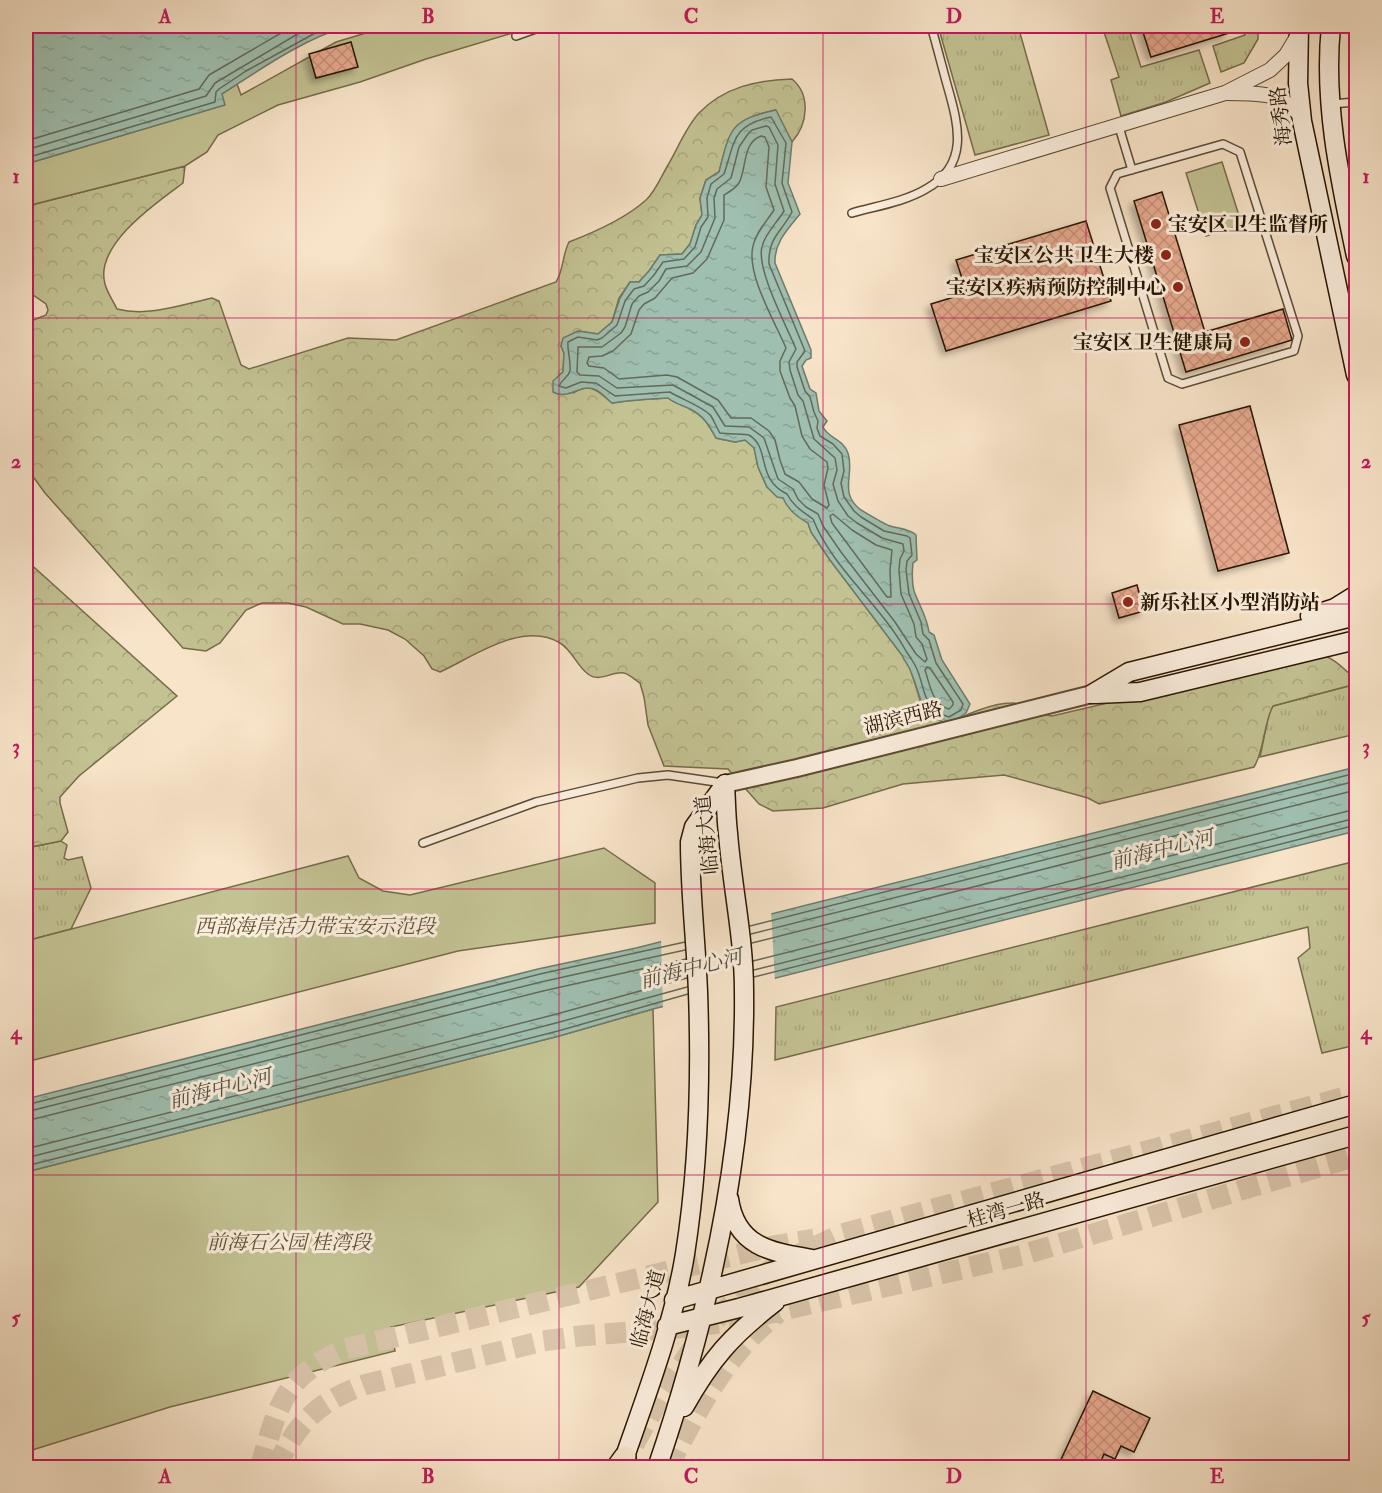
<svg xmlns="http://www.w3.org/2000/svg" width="1382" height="1493" viewBox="0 0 1382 1493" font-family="'IM FELL Double Pica','Noto Serif SC',serif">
  <defs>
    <pattern id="grass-tufts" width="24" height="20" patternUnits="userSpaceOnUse" patternTransform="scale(1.5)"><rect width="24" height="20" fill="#c3c293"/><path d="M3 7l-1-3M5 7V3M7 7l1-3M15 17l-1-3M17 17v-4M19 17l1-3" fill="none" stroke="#a8a67d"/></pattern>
    <pattern id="forest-crowns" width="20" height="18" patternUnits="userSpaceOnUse" patternTransform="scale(1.5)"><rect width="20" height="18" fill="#c3c293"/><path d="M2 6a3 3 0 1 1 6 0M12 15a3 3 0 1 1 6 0" fill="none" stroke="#a8a67d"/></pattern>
    <pattern id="water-ripples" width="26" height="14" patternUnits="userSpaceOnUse" patternTransform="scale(1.5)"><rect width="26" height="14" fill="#9fbfb0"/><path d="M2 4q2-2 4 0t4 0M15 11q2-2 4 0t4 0" fill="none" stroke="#89a396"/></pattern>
    <pattern id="building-cross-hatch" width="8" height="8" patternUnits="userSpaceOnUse" patternTransform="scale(1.5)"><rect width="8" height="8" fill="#e6a88d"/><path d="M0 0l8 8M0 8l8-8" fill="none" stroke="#c59078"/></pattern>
    <filter id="shadow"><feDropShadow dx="-4.5" dy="4.5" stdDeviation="3" flood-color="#0004"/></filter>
  </defs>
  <rect width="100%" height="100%" fill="#f8e4c9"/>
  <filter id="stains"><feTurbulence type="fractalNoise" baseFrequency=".00333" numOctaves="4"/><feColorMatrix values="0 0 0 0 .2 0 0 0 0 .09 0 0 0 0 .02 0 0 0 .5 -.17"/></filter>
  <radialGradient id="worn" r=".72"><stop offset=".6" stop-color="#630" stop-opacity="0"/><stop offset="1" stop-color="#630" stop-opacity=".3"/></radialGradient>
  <path fill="url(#grass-tufts)" stroke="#766c4a" stroke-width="1.5" d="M938 26H1018L1049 135 975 155Z
    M1102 26H1128L1141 67 1199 50 1210 83 1166 102 1121 116 1111 80 1119 77Z
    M1243 26H1258V39L1244 63 1221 72 1213 46 1245 35Z
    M1355 679 1356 734 1260 757 1269 713 1273 706 1352 685Z
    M61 841 67 845 64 858 68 860 82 857 91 888 71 929 26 941V848Z
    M1356 861V1045L1322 1053 1298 958 1310 948 1308 927 775 1060 776 1007Z"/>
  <path fill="url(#forest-crowns)" stroke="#766c4a" stroke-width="1.5" d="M792 79C811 95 808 124 792 142L775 110C731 120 730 130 719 172L706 180 700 198 702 215 696 225 690 244 682 254 660 255 649 271 639 282H630L619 298 612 322 598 334 578 331 561 346 564 353 563 372 559 375 573 393C591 382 598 391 612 403 631 400 649 399 668 398 676 404 682 405 690 409 704 416 709 425 716 438L735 442 745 440 754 447 758 467 767 487 783 498 808 523 811 532 830 560 902 655 910 668 922 706 948 725C963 715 993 703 1011 703 1023 702 1038 714 1052 716L1317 654C1333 656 1344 669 1355 679L1352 685 1273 706C1263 725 1265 749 1254 767L1099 804 1088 798 1004 775 903 784 823 808 773 811 759 804 728 769 664 766 648 725 644 697 640 683C635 680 629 674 624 673 612 671 599 683 588 674 577 666 572 650 560 643 523 620 473 657 440 672L432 669 424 656 405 639 388 630 360 624H343L306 607 288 603H262L246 610 220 643 206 651 183 648 45 493 26 467V323L46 315 48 310 46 304 26 290C26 268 19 219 35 204L185 166 183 183C156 203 94 245 105 284 107 292 113 301 117 309 148 317 181 305 212 298L219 301 241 365 249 369 348 338 396 340 556 282C564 269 562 256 569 242 595 232 625 219 646 200 655 192 662 175 668 165 678 148 686 127 699 113 724 87 757 80 792 79Z
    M26 560 177 696 79 776 60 797V803L68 832 61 841 26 848Z"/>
  <path fill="#c3c293" stroke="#766c4a" stroke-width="1.5" d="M389 26H536L426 59 360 82 278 105 218 135 207 152 185 166 35 204 29 209 26 224V164L224 105 221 94 237 84 241 95 336 42Z
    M1222 162 1242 225 1206 236 1186 173Z
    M604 848 655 883V923L458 951 26 1062V941L348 856 359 878 383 891 410 895Z
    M653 1009 658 1202 579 1287 391 1327 395 1351 170 1407 26 1452V1172L559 1036Z"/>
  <path fill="url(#water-ripples)" stroke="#6f7b6a" stroke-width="1.5" d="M26 26H348C303 39 261 69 222 94L225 105 26 164Z
    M776 110 792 142 788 183 800 214C787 230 774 243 775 263L811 350V358L806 360 802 366 810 389 816 393 819 411 827 421 823 427C828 438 844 440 848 453 855 474 838 493 861 510 866 513 884 524 890 526 899 529 908 528 916 535L917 560 913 563C912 572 912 583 914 591 919 605 927 617 929 632L934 635 942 660 970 704 966 713 948 725C915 708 924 702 911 672 909 665 904 661 902 655L830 560 811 532 808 523C797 517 788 510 783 498L777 497 767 487 758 467 754 448 745 440 735 442 716 438C709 425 704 416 690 409 682 405 676 404 668 398 649 399 631 400 612 403 607 399 602 393 596 390 581 382 569 401 553 392V381L563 372 564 353 561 346 563 338 578 331 598 334 612 322 620 298 630 282H639L649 271 660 255 682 254 690 244 696 225 702 215 700 198 706 180 719 172C730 129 730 120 776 110Z
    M1356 767V831L653 1009 559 1036 26 1172V1099L538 969 636 948Z"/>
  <path fill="#f8e4c9" d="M771 911 775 981 663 1010 661 939Z"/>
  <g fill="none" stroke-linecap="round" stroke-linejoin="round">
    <path stroke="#646a58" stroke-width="1.5" d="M771 117 786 143 782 183 792 212C781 233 768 237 769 264L805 351 797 362V367L805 391 810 397 814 412 818 421 817 428 820 436 833 444 842 454 844 471 841 483 844 497 854 511 861 517 884 531 907 536 910 538 912 555 907 561 906 570 909 594 921 622 923 634 929 640 936 663 963 704 961 710 949 717C921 709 926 688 916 667 913 661 909 656 906 651 881 605 832 568 813 519 802 511 794 507 787 494 755 478 771 448 749 435 747 434 727 434 720 433 717 428 714 421 711 416 704 407 681 399 670 392L615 396 596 383 581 382 566 388 559 386C562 379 568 378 570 371 571 360 567 350 568 342L578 337 597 340 602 338 617 325 625 301 634 289 644 286 654 275 663 262 684 259 695 247 701 227 708 217 707 198 711 184 724 174C735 142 732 125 771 117Z
      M766 126 769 127 778 145 775 184 784 211C777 223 765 233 762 247 756 269 787 327 796 349L789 362 790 370 798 395 803 401 814 439 835 458 837 470 833 484 838 501 848 516 857 523 882 538 903 544 904 551 900 559 899 570 901 594 914 624 916 637 922 644 927 659 925 662 916 654 895 622 841 552 823 526 818 514 806 507 798 499 793 489 778 479 764 438 749 427 725 426 713 407 673 385 617 388 599 376 580 375 577 372 578 347H602L621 333 625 327 632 304 639 296 648 292 659 281 666 269 687 266 701 252 715 218 714 198 717 189 731 178 739 147 748 134 752 130Z
      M761 136 765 137 769 147 766 187 774 210C767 221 756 232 753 246 746 274 775 322 786 348L780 361V371L790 398 795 406 802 436 810 449 827 462 828 468 824 485 829 505 827 508 812 499 799 482 785 474 780 460 775 440 769 431 751 418H731L718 400 677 377 667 375 619 379 604 368 589 366 587 363 589 357 602 356 613 351 631 334 639 310 644 304 655 298 672 278 693 273 707 259 724 220V195C729 192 735 189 739 183 747 168 742 143 761 136Z
      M26 141 199 89 209 75 293 26
      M26 150 206 96 215 83 311 26
      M26 158 215 102 216 92 219 89 246 71 328 26
      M833 514 852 530 876 545 892 550 890 570 891 597H887L832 523 830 516Z
      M927 667 930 668 953 702V705L949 709C932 704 930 685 925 670Z
      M750 926 1356 773
      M751 934 1356 781
      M752 943 1356 790
      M753 961 1356 809
      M754 970 1356 818
      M754 977 1356 825
      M26 1105 540 974 685 942
      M26 1112 541 982 685 950
      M26 1121 543 991 686 959
      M26 1149 553 1015 687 978
      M26 1158 556 1023 687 987
      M26 1166 558 1031 688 994"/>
  </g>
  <path fill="url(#building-cross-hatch)" stroke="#281600" stroke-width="1.5" filter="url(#shadow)" d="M1141 26H1226L1229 33 1151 57Z
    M351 42 358 67 316 78 309 54Z
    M1162 192 1205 332 1283 309 1292 340 1186 372 1134 201Z
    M1086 221 1111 301 946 351 931 304 967 293 956 260Z
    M1250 406 1289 553 1218 571 1179 425Z
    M1137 585 1144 611 1119 618 1112 593Z
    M1093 1391 1150 1418 1134 1452 1121 1446 1115 1459 1104 1454 1098 1468H1057Z"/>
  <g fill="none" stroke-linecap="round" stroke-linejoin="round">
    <path stroke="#d9c5ab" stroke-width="21" stroke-dasharray="21 10" stroke-linecap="butt" d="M716 1319 756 1280 781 1263 842 1234 1356 1094
      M634 1444 661 1396 693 1348
      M260 1468C278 1406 282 1377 345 1349L773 1246 814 1239
      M276 1468C298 1422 316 1403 364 1385L543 1341 580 1336 689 1327 741 1320 1022 1255 1356 1156
      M668 1468C696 1412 727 1352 778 1313"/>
    <g stroke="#5c4a32" stroke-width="10">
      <path id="service" d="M516 36 544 26
        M1331 104 1356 102
        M1119 127 1132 170
        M1223 144 1240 152 1298 336 1294 351 1182 384 1168 378 1110 188 1117 174Z
        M852 213C876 206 904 202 926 189 969 165 959 127 948 88 942 67 937 46 931 26
        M1265 231 1321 217
        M423 843 536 802 638 778 668 775 723 783"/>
    </g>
    <g stroke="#5c4a32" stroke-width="16">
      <path id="minor" d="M1227 93C1260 94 1280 90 1302 118
        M941 179 1225 93 1270 70 1286 55 1298 35"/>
    </g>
    <g stroke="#5c4a32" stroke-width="20">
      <path id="tertiary" d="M725 784 797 768 1092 694"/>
    </g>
    <g stroke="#281600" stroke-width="21">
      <path id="secondary" d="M1299 26 1298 83 1302 121 1356 375
        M1331 26C1323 103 1340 180 1356 256
        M1310 616 1335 608 1356 595
        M1092 694 1129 672 1356 616
        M1096 694 1140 692 1356 640
        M729 1199C736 1247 771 1252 812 1259
        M674 1300 1356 1104
        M667 1326 739 1308 1356 1135
        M684 1407C711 1359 731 1336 775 1302
        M621 1468C645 1398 673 1327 685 1254 698 1171 701 1076 698 992 696 942 690 892 690 842L694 827 725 784
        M657 1468C709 1315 746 1153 744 991 744 938 732 886 728 833 726 817 726 800 725 784"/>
    </g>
    <g stroke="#281600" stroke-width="24">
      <path id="primary" d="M617 1468 625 1457"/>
    </g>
    <use href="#service" stroke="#faeddc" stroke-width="7"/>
    <use href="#minor" stroke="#faeddc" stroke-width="14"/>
    <use href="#tertiary" stroke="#faeddc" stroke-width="16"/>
    <use href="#secondary" stroke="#faeddc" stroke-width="18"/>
    <use href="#primary" stroke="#f8e4c9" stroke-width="21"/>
  </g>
  <path fill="none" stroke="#c2185b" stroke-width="1.5" stroke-opacity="0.55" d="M296 26V1468M559 26V1468M823 26V1468M1086 26V1468M26 318H1356M26 604H1356M26 889H1356M26 1175H1356"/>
  <g fill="#8f2418" stroke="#faeddc" stroke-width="2">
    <circle cx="1156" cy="224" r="6"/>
    <circle cx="1166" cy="255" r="6"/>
    <circle cx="1178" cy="287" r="6"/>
    <circle cx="1245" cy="342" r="6"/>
    <circle cx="1128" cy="602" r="6"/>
  </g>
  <g text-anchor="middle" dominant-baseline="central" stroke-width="6" stroke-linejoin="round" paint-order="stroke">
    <g font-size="20" fill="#281600" stroke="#faeddc">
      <text transform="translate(1281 116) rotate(-97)">海秀路</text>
      <text transform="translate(903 718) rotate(-14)">湖滨西路</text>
      <text transform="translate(707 835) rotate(-96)">临海大道</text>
      <text transform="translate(1006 1210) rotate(-16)">桂湾一路</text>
      <text transform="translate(648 1309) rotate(-75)">临海大道</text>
    </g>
    <g font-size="20" font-weight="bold" fill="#281600" stroke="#faeddc" text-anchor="end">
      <text x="1168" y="224" text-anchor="start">宝安区卫生监督所</text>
      <text x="1154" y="255">宝安区公共卫生大楼</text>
      <text x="1166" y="287">宝安区疾病预防控制中心</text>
      <text x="1233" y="342">宝安区卫生健康局</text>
      <text x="1140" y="602" text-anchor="start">新乐社区小型消防站</text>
    </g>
    <g font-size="20" font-style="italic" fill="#5e5233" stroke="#faeddc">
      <text x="315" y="926">西部海岸活力带宝安示范段</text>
      <text x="289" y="1242">前海石公园 桂湾段</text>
    </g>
    <g font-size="21" font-style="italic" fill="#52513e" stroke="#faeddc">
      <text transform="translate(1162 850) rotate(-14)">前海中心河</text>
      <text transform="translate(691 969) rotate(-14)">前海中心河</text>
      <text transform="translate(220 1089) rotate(-14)">前海中心河</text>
    </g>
  </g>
  <rect width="1382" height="1493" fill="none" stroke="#f8e4c9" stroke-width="66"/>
  <rect x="33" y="33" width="1316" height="1427" fill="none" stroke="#c2185b" stroke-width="2"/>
  <g font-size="20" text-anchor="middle" font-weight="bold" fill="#c2185b">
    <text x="165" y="23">A</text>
    <text x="428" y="23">B</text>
    <text x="691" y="23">C</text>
    <text x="954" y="23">D</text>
    <text x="1217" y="23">E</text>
    <text x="16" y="183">1</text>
    <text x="1366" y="183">1</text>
    <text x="16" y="468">2</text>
    <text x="1366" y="468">2</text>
    <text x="16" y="753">3</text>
    <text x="1366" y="753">3</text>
    <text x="16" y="1039">4</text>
    <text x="1366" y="1039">4</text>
    <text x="16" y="1324">5</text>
    <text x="1366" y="1324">5</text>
    <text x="165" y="1483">A</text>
    <text x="428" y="1483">B</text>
    <text x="691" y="1483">C</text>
    <text x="954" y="1483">D</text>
    <text x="1217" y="1483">E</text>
  </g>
  <rect width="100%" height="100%" filter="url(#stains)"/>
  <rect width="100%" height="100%" fill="url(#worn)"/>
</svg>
